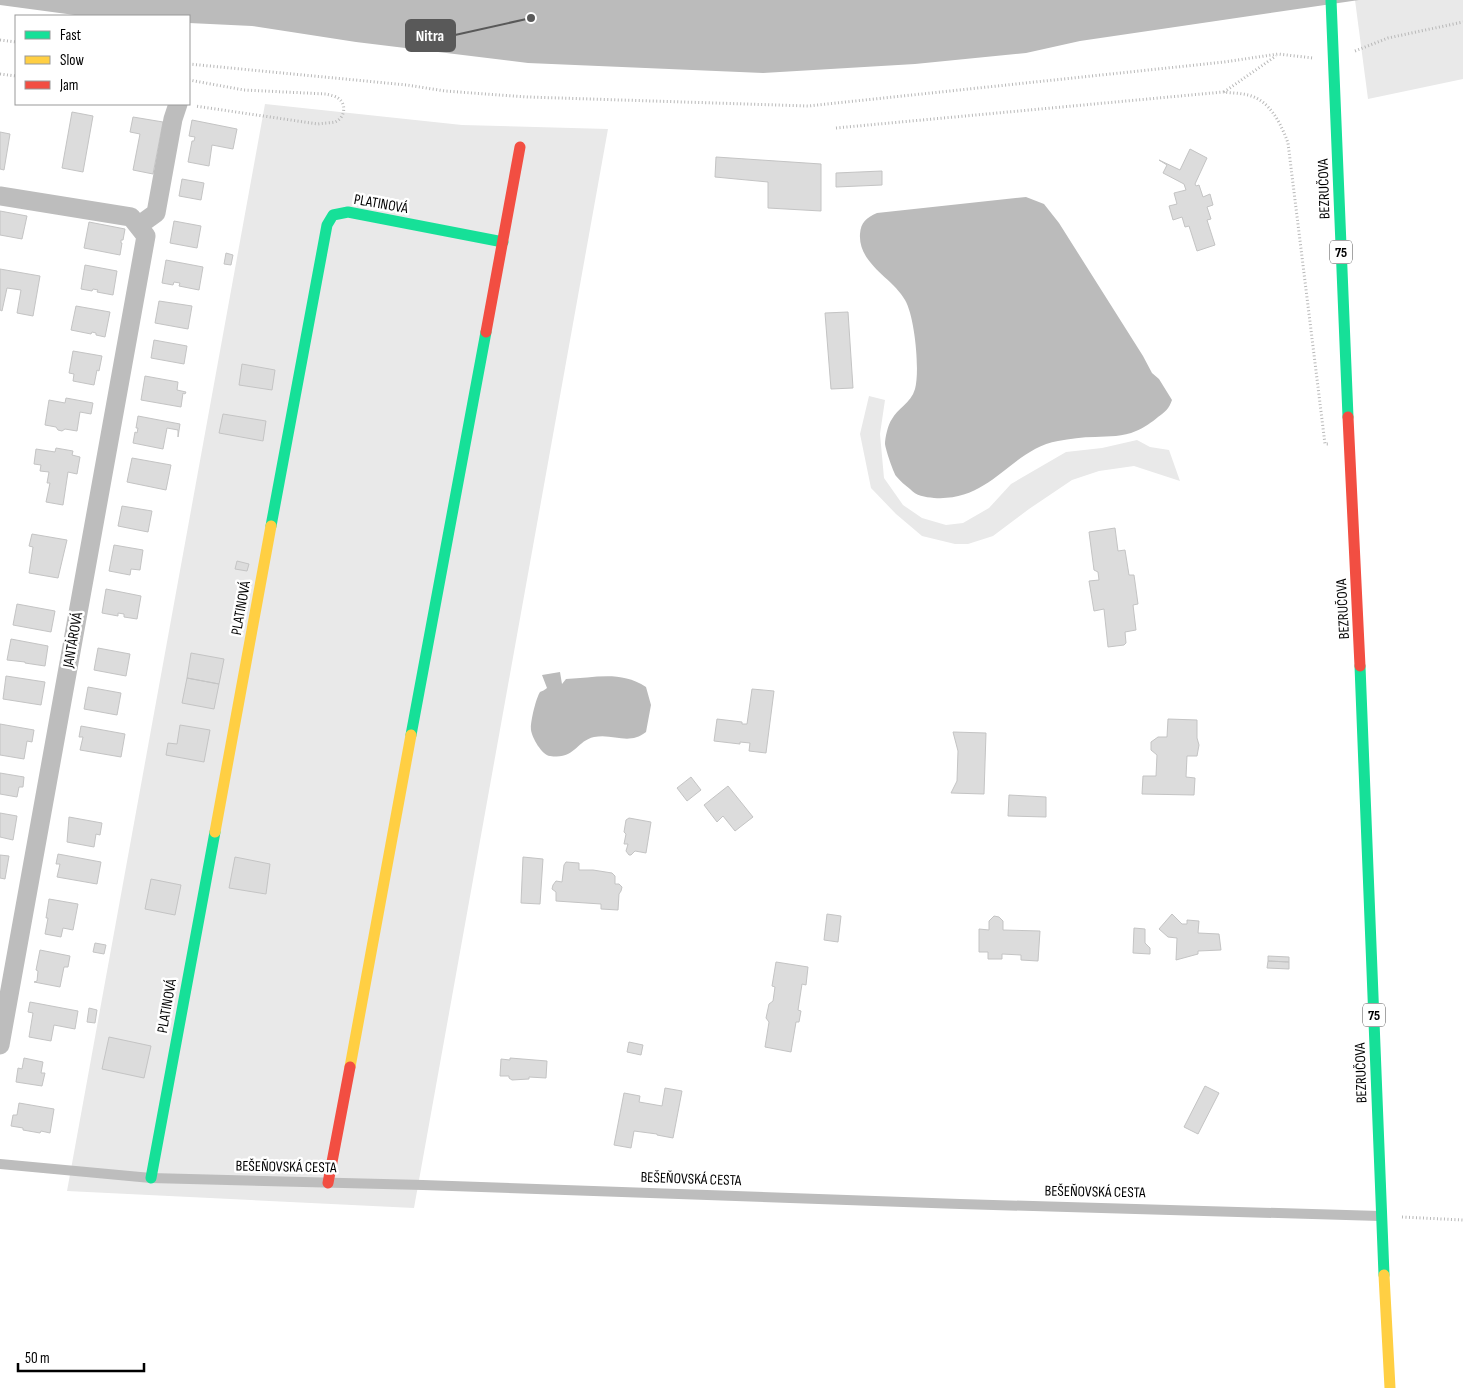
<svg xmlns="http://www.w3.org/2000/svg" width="1463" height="1388" viewBox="0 0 1463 1388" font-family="'Sofia Sans Condensed',sans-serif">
  <rect width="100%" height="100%" fill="#fff"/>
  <path fill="#e9e9e9" d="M1355 0H1463V79L1368 99Z
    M265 104 462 125 608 129 414 1208 67 1191Z
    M869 396 885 400 880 434 884 478 903 505 922 518 946 525 963 523 989 508 1011 484 1066 452 1102 448 1137 440 1150 447 1169 450 1180 481 1134 466 1099 471 1072 480 1029 509 993 536 968 544H955L922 536 896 514 871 488 860 434Z"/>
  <path fill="#bbb" d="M0 0H1359L1080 41 1026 53 915 64 763 73 528 63 356 42 252 26 189 23V16H82L0 5Z
    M1026 197 1044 204 1059 223 1143 356 1152 373 1159 379 1172 400C1169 409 1165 412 1158 417 1152 422 1144 428 1136 431 1123 437 1109 436 1095 437 1082 437 1070 439 1058 441 1011 449 992 502 934 498 925 497 916 496 910 489 905 485 900 481 896 476 893 471 886 451 885 444 885 438 888 424 892 419 897 409 911 403 915 389 920 371 915 317 905 300 893 278 858 264 860 234 861 222 866 218 877 213Z
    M560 672 562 684 566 679C595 678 620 670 646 687L651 705 646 732C628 746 614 733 594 737 576 741 575 760 550 756 542 755 532 738 531 730 530 723 536 698 540 692 542 691 545 690 547 688L542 675Z"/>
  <path fill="#dcdcdc" stroke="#c4c4c4" d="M72 112 93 116 83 172 62 168Z
    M133 117 163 122 153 174 133 170 140 134 130 132Z
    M192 120 237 129 233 149 212 145 209 166 188 162 192 141H194L195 137 189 136Z
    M0 132 10 134 4 170 0 169Z
    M1190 149 1207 158 1195 184 1196 186 1199 185 1203 197 1210 194 1213 205 1207 207 1211 219 1207 220 1215 245 1197 251 1189 226 1185 227 1182 217 1173 220 1169 206 1177 204 1174 193 1186 190 1184 184 1163 173 1167 165 1159 160 1180 170Z
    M716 157 821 164V211L768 208V182L715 177Z
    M882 171V185L836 187V173Z
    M182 179 204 183 201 200 179 196Z
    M0 211 27 216 22 239 0 235Z
    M174 221 201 226 197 248 170 243Z
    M89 222 125 229 123 240H121V243H122L120 255 84 248Z
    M226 253 233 255 231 265 224 264Z
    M166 260 203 267 199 290 179 286 180 283 174 282 173 285 162 283Z
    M85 265 117 271 113 295 97 292 98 290 93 289 92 291 81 289Z
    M0 269 40 276 33 316 17 313 21 290 7 288 2 311 0 310Z
    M159 301 192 306 188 329 155 323Z
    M76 306 110 312 105 337 96 335V333L92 332 91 334 71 330Z
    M848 312 853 388 831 389 825 313Z
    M154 340 187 346 184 364 151 358Z
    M73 351 102 356 99 371 97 370 94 385 73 381 74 374 69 373Z
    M242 364 275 370 272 390 239 385Z
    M145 376 178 382 177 390 186 392 185 394 183 393 181 407 141 400Z
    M66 398 93 403 91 414 80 412 77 431 65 429 62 431 58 430 56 427 45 425 49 400 65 403Z
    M223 414 266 421 263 441 219 433Z
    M138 416 180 424 178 437V430L167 428 163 449 133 443 135 432 137 433 138 428H136Z
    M56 448 73 451 72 455 80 457 77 474 68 472 63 505 46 502 50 483H47L49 472 40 471 41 465 34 464 36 449 55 452Z
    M132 458 171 465 166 490 127 482Z
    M122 506 152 511 148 532 118 526Z
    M1115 528 1118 551 1125 550 1129 575H1134L1138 604 1133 605 1136 630 1125 632 1126 643 1124 645 1108 647 1104 609 1094 611 1089 581 1099 580 1098 572 1094 570 1089 532Z
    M32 534 67 540 58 578 29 573 33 547 29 546Z
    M114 545 143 550 140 570 131 569 130 575 109 571Z
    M237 561 249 564 247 571 235 569Z
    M106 589 141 596 137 619 124 617V614L118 613V616L102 613Z
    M17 604 55 611 51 632 13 625Z
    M11 639 48 646 45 666 25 663V662L7 660Z
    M98 648 130 654 126 676 94 670Z
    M191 653 224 659 219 684 187 678Z
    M6 676 45 682 41 705 3 699Z
    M187 678 219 684 214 709 182 703Z
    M88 687 121 693 117 715 84 709Z
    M752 689 774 691 766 753 749 751 750 743 740 742V744L714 741 717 719 742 722V724H747Z
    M1168 719 1197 720V738L1199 745 1197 756H1187L1186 777 1195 778 1194 795 1142 794 1143 776H1156L1157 755 1151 750V742L1158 737H1167Z
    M0 724 34 730 32 742 27 741 24 759 0 755Z
    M180 725 210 730 204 762 166 755 168 743 177 744Z
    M81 726 125 734 121 757 80 750 83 737H79Z
    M953 732 986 733 984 794 951 793 957 781 958 751Z
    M0 773 24 777 23 787H19L17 797 0 794Z
    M691 777 701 790 687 801 677 788Z
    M728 786 753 817 735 831 723 816 717 822 704 805Z
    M1009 795 1046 797V817L1008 816Z
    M0 813 17 816 13 840 0 837Z
    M69 817 102 823 100 835 96 834 94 847 67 842Z
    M629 818 651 822 646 853 635 851 631 855H629L626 851 628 844H624L626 834 624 832 626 820Z
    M58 854 101 862 97 884 57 877 60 864H56Z
    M0 855 9 856 5 879 0 878Z
    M235 857 270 864 266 894 229 888Z
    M523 857 543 859 540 904 521 903Z
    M566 862 579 863V870H593L612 873 615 876V884H619L622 887 621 891 619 894 618 910 601 909V904L556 901V892L552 889 553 885 556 881 562 882 564 865Z
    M151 879 181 885 175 915 145 909Z
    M49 899 78 904 73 930 63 928 61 937 45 934 48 918H46Z
    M827 914 841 916 838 942 824 940Z
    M1172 914 1182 924H1187V920L1199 921 1198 933 1219 934 1221 950 1198 951V954L1176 960 1177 938 1168 937 1159 929Z
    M994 916 999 917 1003 921V930L1040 931 1038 961 1021 960V955L1002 954V959H988V952H979V929L989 930V921Z
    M1134 928 1145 929V943L1150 948V954L1133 953Z
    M95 943 106 945 104 954 93 952Z
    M40 950 70 956 68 967H64L60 987 34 982 37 981 38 971 36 970Z
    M1268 956 1289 957V962L1268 961Z
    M1268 961 1289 962V969L1267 968Z
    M776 962 808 967 806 985 802 984 798 1010 801 1011 799 1022H796L791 1052 765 1047 769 1022 766 1018 769 1004 773 1001 775 987 772 986Z
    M30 1002 78 1011 75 1029 54 1025 51 1041 29 1037 33 1013 28 1012Z
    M89 1008 97 1010 95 1023 87 1022Z
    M109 1037 151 1046 144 1078 102 1069Z
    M629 1042 643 1045 641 1055 627 1052Z
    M24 1058 43 1062 41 1073H45L42 1086 16 1082 18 1068 22 1069Z
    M510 1058 547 1061 546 1078 529 1077V1079L512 1080 509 1078V1076H500L501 1059 510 1060Z
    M1205 1086 1219 1093 1198 1134 1184 1127Z
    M665 1088 682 1091 673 1138 657 1135V1134L634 1131 631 1148 614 1145 624 1093 640 1096 639 1102 662 1106Z
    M19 1103 54 1109 50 1133 41 1131 40 1133 23 1130V1128L11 1126 13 1115H17Z"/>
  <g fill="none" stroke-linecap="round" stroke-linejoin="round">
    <path stroke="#b8b8b8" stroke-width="3" stroke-dasharray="1 2.5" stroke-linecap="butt" d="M0 40 16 42
      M1355 51 1388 38 1463 22
      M189 64 407 85 445 91 528 97 808 106 1224 62 1278 54 1313 58
      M0 74 16 76
      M189 80 244 90 326 94C330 95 335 96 338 98 347 104 345 118 335 122 330 123 324 123 318 124L195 106
      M1224 92 1276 56
      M836 128 1223 92C1231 93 1240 93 1248 95 1270 100 1281 124 1288 143L1325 444H1329
      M1402 1217 1463 1220"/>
    <path stroke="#bdbdbd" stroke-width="10" d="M0 1164 151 1178 423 1185 960 1204 1380 1216"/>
    <path stroke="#bdbdbd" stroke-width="19" d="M0 196 131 217 146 236 0 1045
      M138 226 156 213 173 119 178 104"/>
    <path stroke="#16e098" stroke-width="11" d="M1331 0 1348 417
      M271 526 327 225 333 215 348 212 503 242
      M1360 666 1384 1275
      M411 735 486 332
      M151 1178 215 832"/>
    <path stroke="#ffcf43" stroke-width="11" d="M215 832 271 526
      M350 1067 411 735
      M1384 1275 1390 1388"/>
    <path stroke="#f24e42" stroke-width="11" d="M486 332 520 147
      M1348 417 1360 666
      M328 1183 350 1067"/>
  </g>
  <g text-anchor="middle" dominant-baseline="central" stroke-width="5" stroke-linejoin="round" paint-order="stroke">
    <g fill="#fff" stroke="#4c4c4c" stroke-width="1">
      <rect x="1330" y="240.5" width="22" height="23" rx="4"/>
      <rect x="1363" y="1003.5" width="22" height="23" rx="4"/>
    </g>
    <g font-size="14" font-weight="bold" fill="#000">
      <text x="1341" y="252">75</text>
      <text x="1374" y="1015">75</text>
    </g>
    <g font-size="15" fill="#000" stroke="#fff">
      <text transform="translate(1324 189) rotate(-92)">BEZRUČOVA</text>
      <text transform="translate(381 204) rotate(10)">PLATINOVÁ</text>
      <text transform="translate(241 608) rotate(-80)">PLATINOVÁ</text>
      <text transform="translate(1343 609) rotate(-93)">BEZRUČOVA</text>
      <text transform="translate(73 640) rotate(-80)">JANTÁROVÁ</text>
      <text transform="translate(167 1006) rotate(-80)">PLATINOVÁ</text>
      <text transform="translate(1361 1073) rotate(-92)">BEZRUČOVA</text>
      <text transform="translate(286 1167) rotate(1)">BEŠEŇOVSKÁ CESTA</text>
      <text transform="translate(691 1179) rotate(2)">BEŠEŇOVSKÁ CESTA</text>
      <text transform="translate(1095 1192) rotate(1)">BEŠEŇOVSKÁ CESTA</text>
    </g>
  </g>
  <path fill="none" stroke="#595959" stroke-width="2" d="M531 18L455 35"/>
  <circle fill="#595959" stroke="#fff" stroke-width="2" cx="531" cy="18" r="5"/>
  <rect fill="#595959" stroke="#595959" stroke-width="2" x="406" y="20" width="49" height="31" rx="5"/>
  <g font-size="16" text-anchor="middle" font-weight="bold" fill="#fff">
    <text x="430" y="41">Nitra</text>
  </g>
  <rect x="15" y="15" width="175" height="90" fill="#ffffff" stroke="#999999"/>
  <rect x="25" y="31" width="25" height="8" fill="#16e098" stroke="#999999"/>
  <text x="60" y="40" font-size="15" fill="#000000">Fast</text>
  <rect x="25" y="56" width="25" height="8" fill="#ffcf43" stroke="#999999"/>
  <text x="60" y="65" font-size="15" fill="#000000">Slow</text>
  <rect x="25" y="81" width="25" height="8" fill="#f24e42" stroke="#999999"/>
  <text x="60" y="90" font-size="15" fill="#000000">Jam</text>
  <path d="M18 1363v8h126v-8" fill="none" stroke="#000000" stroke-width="2.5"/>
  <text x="25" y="1363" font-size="15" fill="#000000" stroke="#ffffff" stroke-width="4" paint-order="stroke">50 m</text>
</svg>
